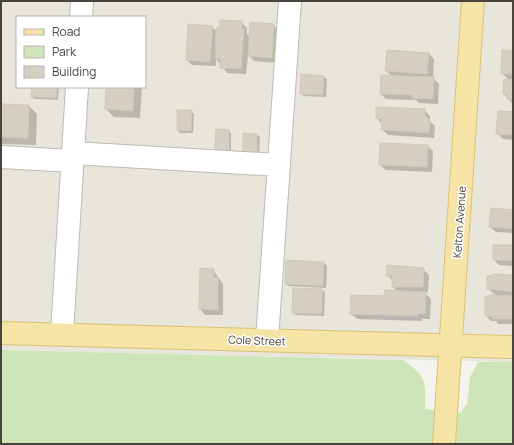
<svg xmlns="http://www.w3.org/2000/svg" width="514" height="445" viewBox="0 0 514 445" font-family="Manrope,sans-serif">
  <rect width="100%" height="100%" fill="#f5f3ed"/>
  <path fill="#e8e5db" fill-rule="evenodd" d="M1 1H513V362L1 350ZM17 17H145V87H17Z"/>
  <path fill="#cee5ba" d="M1 350 403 360C426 377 426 380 425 409L460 413 467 404 470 377 478 362H513V444L1 443Z"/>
  <path fill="#0003" d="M241 22 247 28V34L250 37 273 25 279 31 277 63 254 61 248 55 246 74 227 73 216 59V66L192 65 187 60 212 27 217 32Z
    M513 52V79H508L502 73Z
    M429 54 434 59 433 78 439 84 438 104 419 103 416 100 386 99 381 94 392 76 386 71Z
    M302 75 324 77 327 79 326 97 304 96 301 93Z
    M513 81V104L504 94Z
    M33 87H59L58 100 35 99 32 97Z
    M107 87H142L140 118 114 117 106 109Z
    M1 105 29 106 37 114 36 145 1 144Z
    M424 110 430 116V121L435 126 434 138 388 135 383 130 382 124 377 118Z
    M178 111H191L194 114 193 133H180L178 130Z
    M513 113V140L503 139 497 133Z
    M229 131 231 133V153L219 152 216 150Z
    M257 135 260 137 259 155 246 154 244 152Z
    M427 146 433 151 432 172 386 170 380 165Z
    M513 211V233L496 232 490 227Z
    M494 246H513V266L499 265 494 260Z
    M287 261 324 263 327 266 326 288 288 286 286 284Z
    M201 269 213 270 223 284V315H205L200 309Z
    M423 269 429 275 428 292H424L431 299 430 319H422V321L357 319 351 314 397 291 393 287V281L387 275Z
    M513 276V324H498L496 321H491L486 316 499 298 488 289Z
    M322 290 325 292 324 316 296 315 293 313Z"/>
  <path fill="#d5cfc3" stroke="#d0c8b7" d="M220 20 242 21V29H244L241 69 220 68V59H215L216 28H219Z
    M250 22 274 24 272 58 248 56Z
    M188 24 213 26 210 62 186 60Z
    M387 50 429 53 427 74 385 71Z
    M502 50 513 51V74H501Z
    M301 74 324 76 323 95 300 94Z
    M381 75 434 77 433 99 412 98V95L380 94Z
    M504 79 513 80V99H507V94H503Z
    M32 87H57L56 98 31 97Z
    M106 87H134L133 111 105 109Z
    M1 104 29 105 28 138 1 137Z
    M376 107 425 109V116L430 120 429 133 381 130 382 119 376 118Z
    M177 110H192L191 131 177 130Z
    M498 111 513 112V135L496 134Z
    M216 129 229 130V151L215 150Z
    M243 133 257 134V152H243Z
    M380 143 428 145 427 167 379 165Z
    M491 208 513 210V229L489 227Z
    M493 245H513V261L493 260Z
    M286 260 324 262 323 286 285 284Z
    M387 265 424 268 423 287H392V276H386Z
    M200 268 214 269 213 277 218 278V310L199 309Z
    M492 274 513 275V292L487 289V276H492Z
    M293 288 322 289V314L292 313Z
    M385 290 426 292 425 314H417V316L350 314 351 295 384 296Z
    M492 295 513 296V319H492V316H485V297Z"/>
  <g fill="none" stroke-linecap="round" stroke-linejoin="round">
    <g stroke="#c0bbb0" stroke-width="24">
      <path id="minor" d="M81 17 82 1
        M73 153 279 165
        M1 157 73 161
        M62 334 77 87
        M267 340 290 1"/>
    </g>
    <g stroke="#d9c276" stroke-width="24">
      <path id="major" d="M1 333 513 347
        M444 444 473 1"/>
    </g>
    <use href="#minor" stroke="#fff" stroke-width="22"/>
    <use href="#major" stroke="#f5e4a5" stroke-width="22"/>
  </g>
  <g text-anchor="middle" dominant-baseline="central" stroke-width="3" stroke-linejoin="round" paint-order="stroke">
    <g font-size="11" fill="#49443b" stroke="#fff">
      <text transform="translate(459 222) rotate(-86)">Kelton Avenue</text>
      <text transform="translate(257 340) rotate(2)">Cole Street</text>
    </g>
  </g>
  <rect width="514" height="445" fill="none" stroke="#49443b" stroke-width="4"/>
  <rect x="16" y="16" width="130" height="72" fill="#ffffff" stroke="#b6b4b1"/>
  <rect x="24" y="29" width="20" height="6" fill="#f5e4a5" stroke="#b6b4b1"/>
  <text x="52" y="36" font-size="12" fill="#49443b">Road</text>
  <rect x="24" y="46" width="20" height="12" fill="#cee5ba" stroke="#b6b4b1"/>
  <text x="52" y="56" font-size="12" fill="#49443b">Park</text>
  <rect x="24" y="66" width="20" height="12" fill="#d5cfc3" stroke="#b6b4b1"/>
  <text x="52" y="76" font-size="12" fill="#49443b">Building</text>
</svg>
